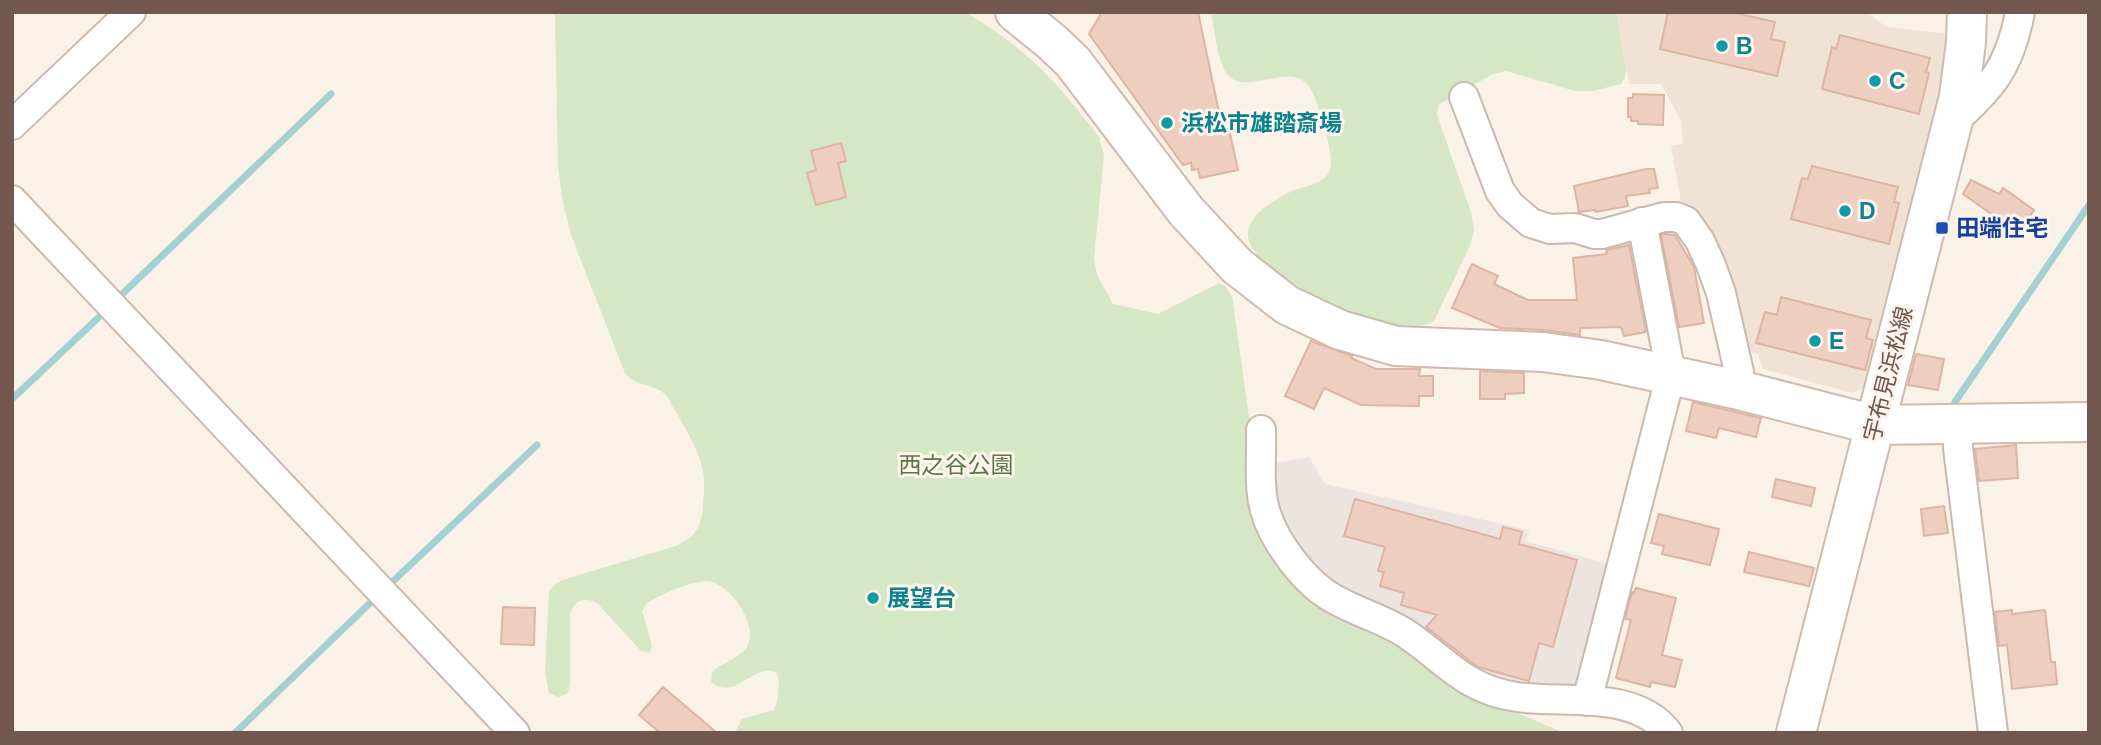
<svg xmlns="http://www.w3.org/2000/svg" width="2101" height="745" viewBox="0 0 2101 745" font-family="Helvetica,'Noto Sans JP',sans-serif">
  <rect width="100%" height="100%" fill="#faf1e7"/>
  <path fill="#f1e2d6" d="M1616 12H1867L1886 27 1953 34 1950 67 1871 385 1853 393 1763 369 1758 354 1752 353 1713 238 1702 218 1682 207 1671 146 1683 144 1681 121 1661 84H1629Z"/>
  <path fill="#ebe4e0" d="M1309 457 1325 484 1529 530 1526 541 1615 566 1582 690 1496 682 1341 592 1312 570 1275 506 1272 464Z"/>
  <path fill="#d6e7c6" d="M555 12H965C1025 47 1057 82 1099 137L1104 155 1094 259 1097 275 1113 304 1158 314 1219 283 1225 286 1232 296 1251 431 1254 511 1387 635 1464 690 1564 733H735L742 719 774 710C779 699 780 685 777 673 755 660 737 702 711 682L712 672C723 661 744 658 749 642 756 621 728 582 707 581 693 580 657 596 646 604L642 611 652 645 650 653 641 651 598 604C585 596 575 599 570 614V685L567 694 558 697 549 693 545 673 549 591 555 584 565 579 676 546C697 536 702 526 703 504 704 493 705 481 703 471 698 445 679 419 667 396 655 383 636 388 625 373L571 235 563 202 558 167Z
    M1211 12H1616L1626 69 1625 77 1621 84 1593 91H1575L1506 71 1493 74 1438 105 1437 115 1471 212 1474 230 1470 246 1434 321C1411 334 1380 322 1357 314 1323 303 1292 285 1265 262 1228 231 1258 208 1290 192 1303 186 1324 185 1330 170 1335 155 1320 113 1315 98 1298 50 1249 101 1227 74 1218 63 1214 27 1211 12Z"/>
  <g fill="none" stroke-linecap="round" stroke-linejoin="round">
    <path stroke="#a4d0d3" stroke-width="7" d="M117 299 331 94
      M12 399 98 318
      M1955 402 2089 205
      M388 586 537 445
      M235 733 371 602"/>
  </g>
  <path fill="#edcec1" stroke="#deb4a3" stroke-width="2" d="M1102 12H1198L1219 112 1225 111 1238 170 1200 178 1198 169 1192 170 1191 163 1183 165 1089 34Z
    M1668 12H1731L1775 22 1771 39 1785 42 1777 76 1660 49Z
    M1840 35 1930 58 1926 72 1929 73 1919 114 1822 89 1832 47 1836 49Z
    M1633 94 1664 95 1663 125 1638 124V121H1631V117H1628V98H1633Z
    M841 143 846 161 838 163 846 197 816 205 807 173 816 170 811 151Z
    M1812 166 1898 187 1894 202 1899 203 1889 244 1791 219 1802 178 1808 179Z
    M1646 169H1654L1658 188 1649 189 1650 193 1626 196 1628 206 1596 212 1595 210 1579 212 1574 186Z
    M1971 180 1999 194 2003 188 2034 210 2018 233 1963 194Z
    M1666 234 1675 235 1694 267 1704 323 1679 327 1661 235Z
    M1629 245 1646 332 1624 336 1621 327 1580 328V335L1544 330 1500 328 1452 308 1472 264 1498 276 1494 284 1528 300H1577L1573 258 1607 254 1606 250Z
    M1781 297 1871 320 1866 338 1873 340 1865 370 1756 343 1765 312 1777 315Z
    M1311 341 1352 356 1351 358 1376 369H1420L1419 376H1433V396H1419V406L1361 405 1324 388 1314 409 1285 396Z
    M1916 354 1944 359 1938 390 1908 385Z
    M1480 371 1524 373V393L1505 394V399H1480Z
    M1693 402 1761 418 1756 437 1719 428 1716 438 1686 431Z
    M2016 445 2018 478 1979 481 1975 449Z
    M1776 479 1815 488 1811 506 1772 497Z
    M1355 499 1500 539 1503 527 1522 532 1519 544 1577 560 1553 647 1539 643 1529 681 1478 667 1426 627 1437 615 1401 605 1404 593 1380 586 1384 572 1378 571 1385 547 1344 536Z
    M1944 506 1948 533 1924 536 1921 509Z
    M1659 514 1719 529 1710 565 1662 554 1664 546 1651 543Z
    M1749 552 1814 568 1809 586 1744 572Z
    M1636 588 1676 598 1662 655 1682 660 1675 687 1651 682 1650 687 1616 678 1631 620 1625 619 1632 592 1634 593Z
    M503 607 535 608 534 645 501 644Z
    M2012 610V614L2045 610 2051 662H2055L2057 684 2012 689 2007 645 1999 646 1995 612Z
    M663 687 717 733H660L639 715Z"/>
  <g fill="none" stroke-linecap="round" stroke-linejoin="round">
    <g stroke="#cbb8ae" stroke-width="32">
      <path id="street" d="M1464 97 1500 191 1510 205 1531 223 1550 229 1575 228 1594 234H1602L1664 217H1676L1686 221 1700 241 1711 265 1721 293 1739 372 1735 389
        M1952 123C1992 88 2010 66 2020 12
        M12 125 131 12
        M12 200 515 733
        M1958 424V448L1993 733
        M1261 430C1262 455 1258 486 1265 510 1274 542 1306 585 1336 600 1359 613 1386 620 1408 635 1446 661 1466 690 1517 697 1564 704 1635 689 1668 733
        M1587 701 1671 374 1642 222"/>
    </g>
    <g stroke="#d0baaf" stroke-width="42">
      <path id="secondary" d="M1015 12 1052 42 1073 62 1186 211 1237 266 1287 305 1340 330 1396 346 1543 352 1601 360 1743 391 1875 425 2089 422
        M1796 733 1959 97 1966 42 1967 12"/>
    </g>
    <use href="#street" stroke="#fff" stroke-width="28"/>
    <use href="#secondary" stroke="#fff" stroke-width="38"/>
  </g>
  <g fill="#0f9aa8" stroke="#fdf5ed" stroke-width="2.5">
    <circle cx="1722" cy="46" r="7"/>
    <circle cx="1875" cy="81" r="7"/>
    <circle cx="1167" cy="123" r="7"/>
    <circle cx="1845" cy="211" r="7"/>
    <circle cx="1815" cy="341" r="7"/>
    <circle cx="873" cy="598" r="7"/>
  </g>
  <rect fill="#1a4fb4" stroke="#fdf5ed" stroke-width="2.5" x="1935" y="221" width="14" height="14" rx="3.5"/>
  <g text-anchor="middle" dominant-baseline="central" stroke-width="6" stroke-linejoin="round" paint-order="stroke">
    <g font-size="23" font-weight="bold" fill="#0d838f" stroke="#fdf5ed" text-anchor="start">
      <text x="1736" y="46">B</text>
      <text x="1889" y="81">C</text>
      <text x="1181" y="123">浜松市雄踏斎場</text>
      <text x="1859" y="211">D</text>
      <text x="1829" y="341">E</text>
      <text x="887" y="598">展望台</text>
    </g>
    <g font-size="23" font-weight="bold" fill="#164399" stroke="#fdf5ed" text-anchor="start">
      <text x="1956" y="228">田端住宅</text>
    </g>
    <g font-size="23" fill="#71574e" stroke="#fdf5ed">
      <text transform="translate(1888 374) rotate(-76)">宇布見浜松線</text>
    </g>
    <g font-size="23" fill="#597647" stroke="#fdf5ed">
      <text x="956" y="465">西之谷公園</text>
    </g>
  </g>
  <rect width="2101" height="745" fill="none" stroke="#71574e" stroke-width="28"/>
</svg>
